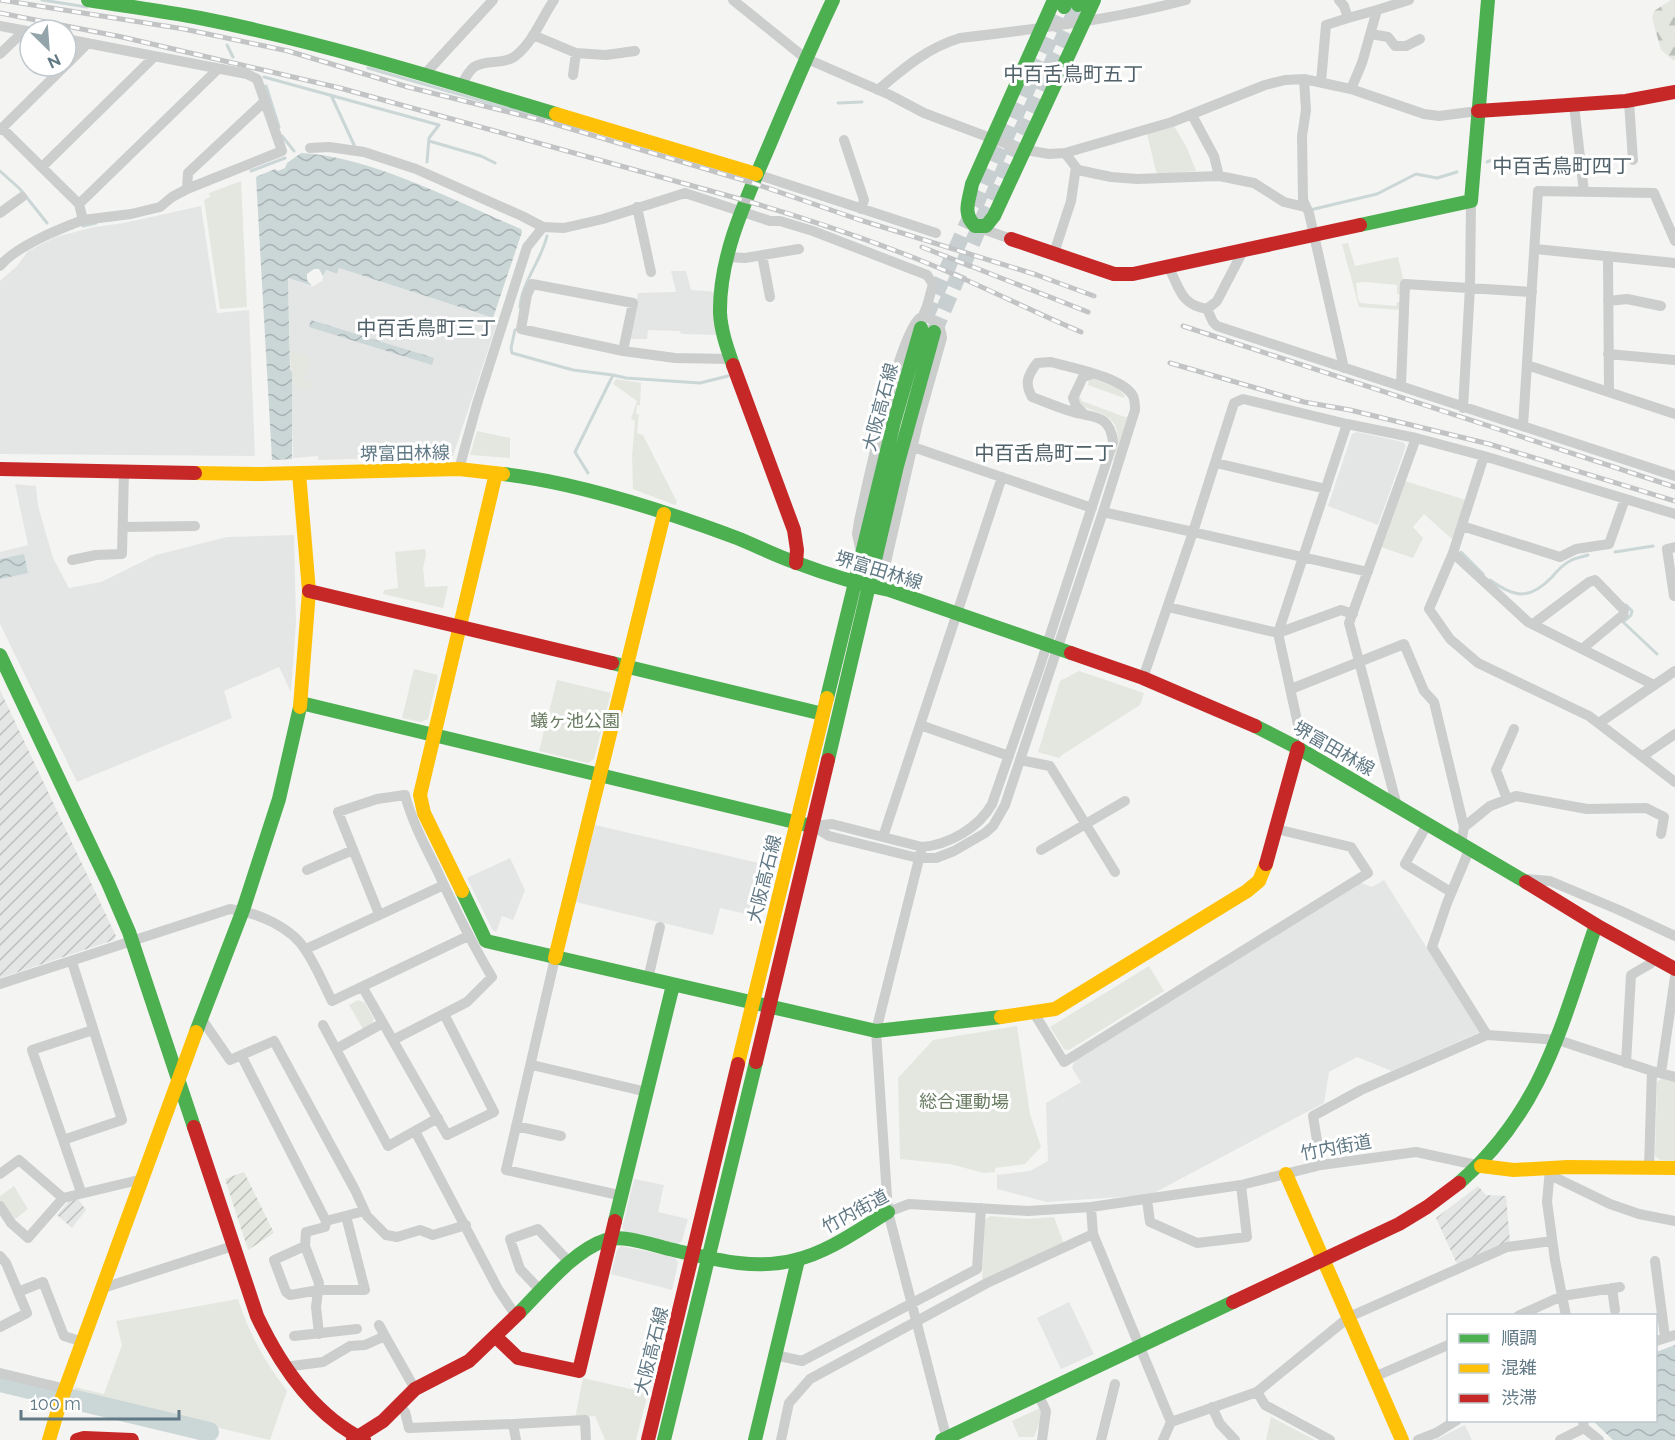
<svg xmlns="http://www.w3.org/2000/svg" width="1675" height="1440" viewBox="0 0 1675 1440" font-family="Raleway,'Noto Sans JP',sans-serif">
  <defs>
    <pattern id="industrial-furrows" width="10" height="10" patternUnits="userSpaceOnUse" patternTransform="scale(1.5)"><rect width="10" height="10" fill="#e4e6e5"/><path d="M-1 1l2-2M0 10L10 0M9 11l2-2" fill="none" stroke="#bcbfbf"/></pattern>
    <pattern id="forest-firs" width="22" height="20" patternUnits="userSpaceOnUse" patternTransform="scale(1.5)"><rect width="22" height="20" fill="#e4e7e0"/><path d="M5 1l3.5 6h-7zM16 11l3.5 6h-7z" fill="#bcc0bb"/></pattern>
    <pattern id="garden-furrows" width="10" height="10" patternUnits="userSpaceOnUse" patternTransform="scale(1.5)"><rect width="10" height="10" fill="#e4e7e0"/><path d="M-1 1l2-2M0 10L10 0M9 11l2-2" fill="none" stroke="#bcc0bb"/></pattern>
    <pattern id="water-waves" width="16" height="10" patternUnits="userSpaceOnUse" patternTransform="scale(1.5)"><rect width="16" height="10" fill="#cbd6d7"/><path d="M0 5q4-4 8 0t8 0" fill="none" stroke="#a8b2b4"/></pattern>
  </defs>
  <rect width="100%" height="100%" fill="#f4f4f2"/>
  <path fill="#e4e6e5" d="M201 206 217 313 249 310 255 456 0 454V281L17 266 28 251 56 237 94 227 124 223Z
    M339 268 498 320 453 456 318 460V456L293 458 288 278 312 287 322 281 325 270 337 274Z
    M671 271H686L691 290 718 292 717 335 681 334 680 331 648 330 647 339H630L638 293 676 292Z
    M1357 432 1403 442 1406 446 1378 525 1328 506 1352 434Z
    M15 484 36 486 38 506 53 558 69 588 101 582 156 555 227 537 294 535 296 622 291 692 279 667 224 691 232 718 77 782 0 624V552L28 545Z
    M595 825 772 866 760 917 720 908 713 935 576 902Z
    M510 858 525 890 513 920 502 916 496 932 492 929 467 878Z
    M1384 880 1480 1032 1392 1071 1357 1057 1329 1072 1324 1103 1150 1195 1047 1202 997 1189V1175L1030 1171 1048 1161 1046 1103 1081 1082 1072 1068 1075 1059 1361 883 1372 887Z
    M634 1179 664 1185 658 1212 688 1219 682 1241 678 1244 627 1233 622 1228Z
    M621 1246 675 1257 678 1263 672 1290 611 1274 617 1250Z
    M1069 1302 1094 1354 1061 1369 1037 1318Z
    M1465 1425 1472 1440H1434H1435Z"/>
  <path fill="url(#industrial-furrows)" d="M0 690 116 936 114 940 0 978Z
    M1478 1186 1486 1195 1506 1196 1510 1242 1457 1264 1436 1218Z
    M78 1199 86 1210 72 1228 57 1215 69 1201Z"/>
  <path fill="#e4e7e0" d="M1174 126 1187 148 1196 171 1157 175 1147 134Z
    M241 181 247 307 220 309 204 200 210 197 209 193Z
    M1348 243 1355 266 1398 257 1403 278 1402 294H1397V285L1364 282 1356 283 1358 299 1360 303 1396 306 1397 302H1401V310L1359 307 1342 244Z
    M290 351 310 357 303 380 314 384 311 391 292 385Z
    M1092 378 1119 389 1125 396 1124 398 1088 385 1089 379Z
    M616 379 641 383 640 405H637L636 414H639L637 433 643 435 677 502 675 505 633 489 632 456 635 421 631 419 637 401 613 384Z
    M1079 395 1082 401 1125 417 1129 416 1116 462 1113 461C1124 421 1115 418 1079 405L1077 401Z
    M477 431 510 438V458L470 455Z
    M1405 481 1466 500 1453 540 1424 514 1413 527 1423 538 1413 558 1381 547Z
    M425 549 426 555 423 568 425 587 448 586 443 608 383 594 384 590 398 588 395 552Z
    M414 669 438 675 428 719 421 722 402 718Z
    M1079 671 1144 693 1140 705 1062 755 1059 758 1038 752 1060 681Z
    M557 680 611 693 594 759 588 763 539 751Z
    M1149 966 1164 991 1069 1050 1064 1049 1050 1027Z
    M358 1000 365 1003 374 1019 372 1024 363 1029 349 1005Z
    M1017 1026 1030 1114 1041 1147 1025 1164 995 1168V1172L984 1173 950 1164 900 1159 898 1078 933 1040Z
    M1662 1078 1675 1082V1161L1660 1160 1655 1156 1657 1082Z
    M14 1186 28 1209 14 1220 0 1200V1196Z
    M990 1216 1027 1219 1054 1217 1064 1244 982 1281 985 1220Z
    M238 1299C249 1334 265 1362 287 1391L270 1440 73 1393 75 1387 104 1394 122 1345 116 1321Z
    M583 1378 648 1393 636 1440H605L595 1416 575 1418Z
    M1040 1408 1042 1416 1034 1437H1019L1012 1421Z
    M1271 1417 1315 1440H1266Z"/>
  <path fill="url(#forest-firs)" d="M1671 0H1675V60H1673L1661 50 1652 18 1654 11Z"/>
  <path fill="url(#garden-furrows)" d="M244 1172 274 1233 248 1250 225 1179Z"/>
  <path fill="url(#water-waves)" d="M301 153C370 156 457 202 521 229L522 232 493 318 339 268 337 274 326 270 323 276 319 269H314L307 274V280L312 286 288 278 290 370 292 372V459L272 460 256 177 275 169 278 171 285 168 287 163Z
    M311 320 434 358 432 365 309 327Z
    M24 554 28 573 0 579V559Z
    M1675 1345V1440H1613L1593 1421 1656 1420V1352Z"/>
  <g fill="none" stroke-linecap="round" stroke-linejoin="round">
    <path stroke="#cbd6d7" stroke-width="3" d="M42 0 87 7
      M227 45 233 57
      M368 68 583 130
      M264 77 439 125 429 138 427 162
      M266 86 279 127
      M331 95 355 147
      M838 103 862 102
      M282 136 294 151
      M429 141 481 156 495 163
      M1487 162 1497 158 1554 163 1577 161
      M0 171 20 189 47 223
      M251 171 285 158
      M1310 210 1377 194 1416 174 1437 178 1457 172
      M83 226 96 223
      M520 307C522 282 541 261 547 236
      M515 330 511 348 512 353 573 370 613 375 575 452 588 473
      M613 375 626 378 700 383 728 376
      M1461 552 1483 574
      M1615 552 1653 546
      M1490 580C1515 598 1530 600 1552 577 1557 571 1562 565 1570 561 1575 558 1582 557 1588 555
      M1626 605 1632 611 1631 615 1623 622 1657 654"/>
    <path stroke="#cbd6d7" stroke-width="20" d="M0 1382 209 1432"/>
    <path stroke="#c8cfd1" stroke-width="16" stroke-dasharray="16 8" stroke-linecap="butt" d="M926 316 1064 7
      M934 332 1010 156 1078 5"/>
    <path stroke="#cccdcd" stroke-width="10" d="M733 0 805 58 890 95 924 113 1020 149 1049 154 1065 153 1172 122 1265 85 1285 80 1304 79 1351 89 1424 114 1439 116 1478 111
      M1348 18 1377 10
      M0 26 27 31
      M1371 34 1388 37 1395 46H1406L1420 39
      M533 35 576 53 606 55 635 51
      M0 54 24 31
      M66 65 88 43
      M424 75 493 0
      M573 75 576 53
      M1304 79 1306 110 1302 136 1303 200 1309 213 1344 368
      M1321 82 1326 25 1348 18 1344 6 1339 0
      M461 86C464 80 469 71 474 67 486 59 502 65 514 57 533 43 541 19 554 0
      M1351 89 1362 63 1377 10 1409 0
      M878 90C904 68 927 48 960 38 1036 29 1112 20 1186 0
      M1629 102 1633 160
      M1574 105 1584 192
      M1192 115 1214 156 1219 176
      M2 128 79 204 83 220 131 214 160 207 172 197 187 189 282 151 257 79 247 74 66 39
      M0 130 65 66
      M844 140 864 200 861 209
      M310 148 329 147 364 152 416 169 522 216 543 227 564 228 603 219 685 193 770 221H780L813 231 927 275 933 284 924 317
      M1065 153 1078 170 1111 177 1137 179 1219 176 1254 183 1284 202 1305 207
      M42 167 154 57
      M756 174 936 233
      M187 189 188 173 265 101
      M79 204 218 69
      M637 207 651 272
      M0 213 22 197
      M980 228 1011 239
      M1535 249 1675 263
      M1054 253 1071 201 1076 167
      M762 255 770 297
      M1608 256 1609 392
      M727 257 745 258 799 249
      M0 266C16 246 59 229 83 220
      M1169 268C1180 289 1181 305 1207 309L1217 301 1243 251
      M1608 301 1627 299 1661 306
      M1207 309 1213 322 1217 326 1675 476
      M623 351 633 303 532 284 527 295 521 329 623 351 675 358 731 359
      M1608 354 1675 360
      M1051 362C1071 368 1123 377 1133 396 1135 400 1135 406 1135 410L1103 512 1005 805 993 826 985 833 954 851 936 858H918L829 836 813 826 832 824 922 847C948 845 979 828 992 804L1040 666 1113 442C1110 414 1094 418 1073 412 1059 408 1046 402 1032 397 1024 383 1028 375 1037 363Z
      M1527 365 1675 414
      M1401 386 1405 284 1532 292
      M1463 408 1470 287 1471 201
      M1084 414 1076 406 1073 398 1083 377 1092 374
      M1523 426 1538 191 1654 193 1675 241
      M913 447 1092 508
      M1484 456 1453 553 1429 609 1450 639 1478 663 1589 716 1675 782
      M1216 463 1326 489
      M459 469 477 404 527 247 543 227
      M1103 512 1193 532 1234 403 1243 399 1347 424 1416 438 1484 456 1675 514
      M1462 526 1560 557 1576 549 1609 544 1625 499
      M123 527 195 526
      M860 548 857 534 859 521C867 486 898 335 920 318 933 316 941 325 942 338L918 423 884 571 887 580 896 591
      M1453 553 1528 622 1654 685
      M72 560 96 555 122 554 124 471
      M1674 596 1667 549 1675 547
      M1168 607 1278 633 1341 610 1353 614
      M1533 624 1589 582 1595 580 1624 610 1623 615 1582 649
      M1143 678 1193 532 1368 572
      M1291 689 1404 644 1424 691 1434 702 1464 827 1461 843
      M1599 723 1675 671
      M920 725 1009 756
      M1298 748 1300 734 1278 633 1347 424
      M1643 756 1675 734
      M1020 760 1050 766 1115 872
      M1507 799 1496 770 1514 729
      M1397 806 1349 623 1416 438
      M1428 823 1405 864 1451 892
      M1464 827 1490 806 1516 796 1587 809 1646 808 1664 817 1661 834
      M883 837 1002 477
      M1470 848 1447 903 1432 947 1487 1035
      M1041 850 1125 801
      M921 851 876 1031 888 1212 947 1440
      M307 870 353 850
      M1526 879 1550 881 1619 910 1675 936
      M379 914 338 812 377 799 405 795C412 821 424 844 436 868 453 905 471 942 492 977L467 1002 393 1040
      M306 949 444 885
      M555 958 506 1170 623 1196
      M648 979 660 927
      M0 984 230 909C256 912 292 927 306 951 316 966 324 985 332 1001L468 936
      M363 988 447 1135 494 1112 444 1014
      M1034 1013 1064 1062 1368 873 1351 847 1276 829
      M201 1018 230 1060 274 1041 355 1190 367 1216 386 1235 397 1237 420 1230 433 1235 466 1225
      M323 1025 388 1146 438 1118
      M336 1049 383 1023
      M241 1055 326 1221 364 1211
      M1626 1063 1631 975 1650 964 1655 958
      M532 1065 647 1092
      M1661 1073 1675 977
      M516 1126 561 1136
      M415 1131 498 1289 516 1316
      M63 1140 122 1120 72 962
      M1321 1165 1313 1116 1361 1090 1487 1035 1558 1040 1652 1071 1675 1077
      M1649 1168 1652 1071
      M1550 1169 1547 1202 1555 1260 1566 1316
      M0 1174 19 1160 63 1198
      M1550 1175 1610 1204 1639 1214 1675 1221
      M81 1192 32 1050 93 1030
      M1147 1200 1150 1222 1197 1243 1247 1237 1241 1185
      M0 1206 11 1223 28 1238 63 1198 143 1179
      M1091 1207 1093 1234 1171 1422 1163 1440
      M888 1212 909 1204 1028 1211 1091 1207 1241 1185 1321 1165 1416 1152 1481 1166
      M305 1246 274 1260 286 1292 290 1295 319 1290H365L346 1216
      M0 1256 6 1263 27 1313 0 1327
      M1655 1261 1665 1337
      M103 1288 233 1246
      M1612 1288 1615 1310
      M540 1290 520 1269 510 1239 538 1229 570 1263
      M18 1292 43 1282 64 1336 83 1342
      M1518 1316 1562 1296 1620 1287
      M379 1325 385 1336
      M319 1334 316 1307 319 1283 305 1246 306 1232 325 1227 326 1221
      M294 1336 357 1329
      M1656 1341 1675 1335
      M775 1355 802 1361 977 1269 981 1208
      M284 1367 323 1362 350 1346 365 1345 385 1336 415 1389
      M0 1373 66 1389
      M1374 1377 1448 1345
      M1257 1392 1265 1405 1330 1440
      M1038 1394 1046 1411 1042 1440
      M399 1405 405 1412 409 1428 513 1424 516 1440
      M1212 1407 1220 1424 1235 1440
      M1583 1421 1584 1428 1599 1440
      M1171 1422 1257 1392 1349 1317 1507 1247 1552 1241
      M513 1424 585 1420 586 1440
      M781 1440 789 1403 810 1379 987 1283 1093 1234
      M1101 1440 1115 1384
      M1418 1440 1436 1433 1457 1420
      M1560 1440 1584 1428"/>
    <path stroke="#4caf50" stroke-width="14" d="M88 0C125 6 163 11 200 18 321 42 439 79 556 114
      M1054 0 972 184C969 201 962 213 975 226H986L994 216 1094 0
      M1078 5 1081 0
      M1064 7 1067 0
      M1360 225 1471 201 1488 0
      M733 365C727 348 721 331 720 313 719 250 751 190 774 134 793 89 812 44 833 0
      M503 474C580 483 665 511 737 538 757 546 776 556 797 563 826 574 858 584 889 590L1071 653
      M0 655 108 883 129 932 194 1127
      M612 663 823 714
      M827 698 894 422 921 328
      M301 703 807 825
      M1255 726 1298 748 1526 882
      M828 760 897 466 934 332
      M462 891 486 941 876 1031 1001 1017
      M196 1032 243 910 279 799 300 707
      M1459 1183C1543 1110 1561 1026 1596 925
      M615 1221 673 985
      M519 1313C543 1289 574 1250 606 1240 622 1234 652 1245 669 1249 709 1258 753 1271 795 1260 829 1252 858 1230 888 1212
      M664 1440 756 1062
      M755 1440 798 1260
      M942 1440 1233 1302"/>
    <path stroke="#ffc107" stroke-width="14" d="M556 114 756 174
      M195 473 261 474 459 469 503 474
      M299 473 309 591 300 707
      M462 891 424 813 420 795 496 473
      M555 958 664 514
      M1001 1017 1055 1009 1247 891 1259 881 1266 864
      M738 1064 827 698
      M1481 1166 1514 1170 1568 1167 1675 1168
      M1286 1174 1402 1440
      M49 1440 60 1403 196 1032"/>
    <path stroke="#c62828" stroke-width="14" d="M1478 111 1626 101 1675 92
      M1011 239 1114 274H1133L1360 225
      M733 365 794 530 797 550 796 563
      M0 469 195 473
      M309 591 612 663
      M1071 653 1143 678 1255 726
      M1266 864 1298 748
      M1526 882 1596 925 1675 969
      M756 1062 828 760
      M194 1127 257 1316C280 1365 314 1415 364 1440
      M1233 1302 1399 1224 1427 1207 1459 1183
      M495 1336 518 1358 579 1371 615 1221
      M77 1440 84 1438 132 1440
      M353 1440 383 1421 415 1389 469 1361 519 1313
      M648 1440 738 1064"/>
    <g stroke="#c1c3c4" stroke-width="5">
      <path id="rail" d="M1 0 184 29 288 51 408 87 541 120 753 183 857 219 1037 275 1094 296
        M0 13 122 37 340 88 747 201C804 218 862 237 917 259 973 281 1026 309 1081 332
        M922 247 1088 312
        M1183 326 1675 487
        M1170 363 1304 402 1350 410 1489 444 1675 501"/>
    </g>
    <use href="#rail" stroke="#fff" stroke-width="3" stroke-dasharray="9" stroke-linecap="butt"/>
  </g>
  <g text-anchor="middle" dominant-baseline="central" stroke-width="6" stroke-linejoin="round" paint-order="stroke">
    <g font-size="18" fill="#617985" stroke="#fff">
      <text transform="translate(880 407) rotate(-75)">大阪高石線</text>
      <text transform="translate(405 453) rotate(-1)">堺富田林線</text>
      <text transform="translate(879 570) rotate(17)">堺富田林線</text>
      <text transform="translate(1334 748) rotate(30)">堺富田林線</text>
      <text transform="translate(764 879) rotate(-76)">大阪高石線</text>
      <text transform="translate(1336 1147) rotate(-10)">竹内街道</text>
      <text transform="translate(855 1211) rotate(-28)">竹内街道</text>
      <text transform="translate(651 1351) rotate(-76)">大阪高石線</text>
    </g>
    <g font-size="18" fill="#697b61" stroke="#fff">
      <text x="575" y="720">蟻ヶ池公園</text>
      <text x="964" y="1101">総合運動場</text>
    </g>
    <g font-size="20" fill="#506169" stroke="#fff">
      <text x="1073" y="74">中百舌鳥町五丁</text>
      <text x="1562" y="166">中百舌鳥町四丁</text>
      <text x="426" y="328">中百舌鳥町三丁</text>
      <text x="1044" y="453">中百舌鳥町二丁</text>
    </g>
  </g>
  <rect x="1447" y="1314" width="210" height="108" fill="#ffffff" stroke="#c0c9ce" stroke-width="1.5"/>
  <rect x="1459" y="1334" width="30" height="9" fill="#4caf50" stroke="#c0c9ce" stroke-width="1.5"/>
  <text x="1501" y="1344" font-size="18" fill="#617985">順調</text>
  <rect x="1459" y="1364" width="30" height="9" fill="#ffc107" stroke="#c0c9ce" stroke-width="1.5"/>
  <text x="1501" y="1374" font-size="18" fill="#617985">混雑</text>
  <rect x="1459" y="1394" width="30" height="9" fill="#c62828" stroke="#c0c9ce" stroke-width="1.5"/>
  <text x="1501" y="1404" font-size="18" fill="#617985">渋滞</text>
  <g transform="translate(48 48) rotate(155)"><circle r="28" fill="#ffffff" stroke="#c0c9ce" stroke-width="1.5"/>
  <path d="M0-4.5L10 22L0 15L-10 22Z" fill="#94a4ab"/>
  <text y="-9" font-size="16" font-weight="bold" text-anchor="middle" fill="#617985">N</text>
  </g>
  <path d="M21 1410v9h158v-9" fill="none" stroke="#617985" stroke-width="3"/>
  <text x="30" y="1410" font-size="18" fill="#617985" stroke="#ffffff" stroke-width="4.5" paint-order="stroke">100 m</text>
</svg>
